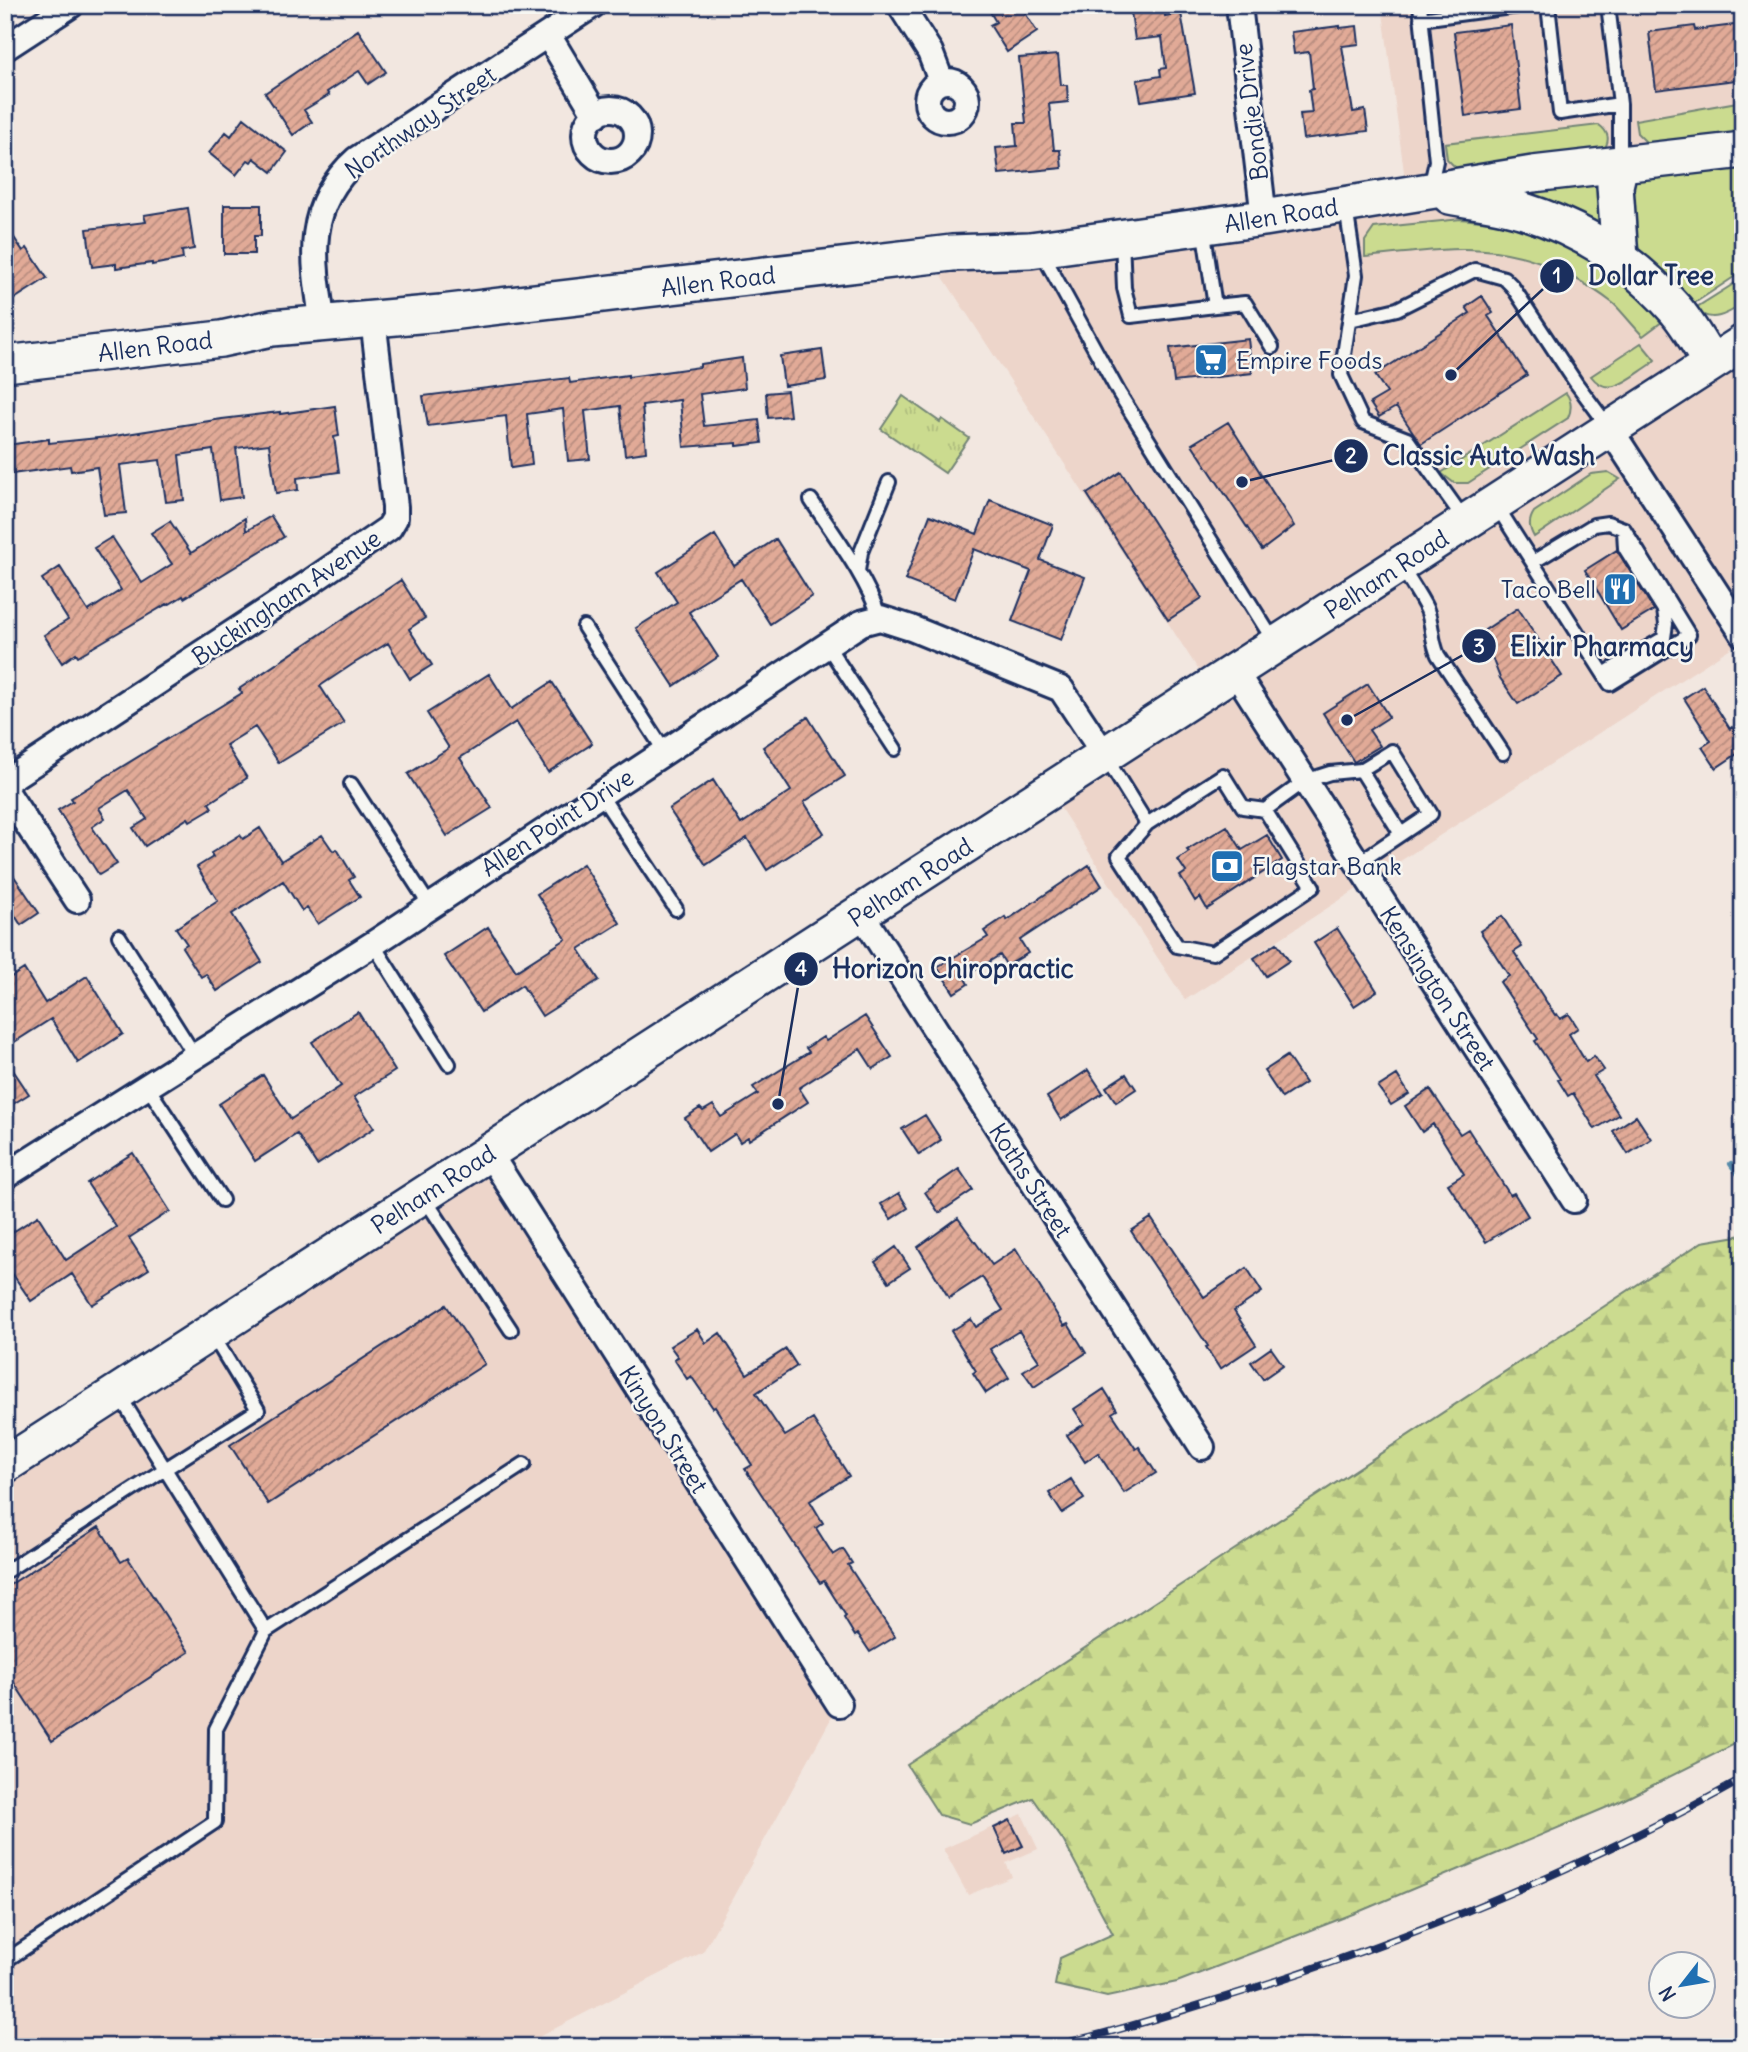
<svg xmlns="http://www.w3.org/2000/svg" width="1748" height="2052" viewBox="0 0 1748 2052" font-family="Delius,sans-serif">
  <defs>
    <pattern id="forest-firs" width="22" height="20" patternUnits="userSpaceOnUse" patternTransform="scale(1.75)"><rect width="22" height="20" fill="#cbdb8f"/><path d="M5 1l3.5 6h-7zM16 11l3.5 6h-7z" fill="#aebc7e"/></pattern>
    <pattern id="park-tufts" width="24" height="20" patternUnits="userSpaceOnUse" patternTransform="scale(1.75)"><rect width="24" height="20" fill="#cbdb8f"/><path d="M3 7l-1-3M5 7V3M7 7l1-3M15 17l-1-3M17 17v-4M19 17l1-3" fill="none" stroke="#aebc7e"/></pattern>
    <pattern id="building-hatch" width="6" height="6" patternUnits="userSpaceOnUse" patternTransform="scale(1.75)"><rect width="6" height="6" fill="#e1aa97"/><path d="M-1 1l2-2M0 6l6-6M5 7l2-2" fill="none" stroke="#b68b7e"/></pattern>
  </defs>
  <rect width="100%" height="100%" fill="#f2e7e0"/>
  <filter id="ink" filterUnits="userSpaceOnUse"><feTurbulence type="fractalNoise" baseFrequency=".0143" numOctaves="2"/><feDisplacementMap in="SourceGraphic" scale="14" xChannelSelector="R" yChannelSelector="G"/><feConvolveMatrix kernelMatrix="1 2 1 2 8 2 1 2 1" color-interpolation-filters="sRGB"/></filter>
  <g filter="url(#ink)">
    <path fill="#edd5ca" d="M1382 5H1743V150L1432 191 1580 233 1711 363 1743 342V640L1185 1000 1050 792 1209 686 930 257 1407 195Z
      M489 1153 839 1704 703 1952 521 2046 5 2047V1465Z
      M1022 1814 1038 1849 1006 1863 1012 1877 968 1895 943 1849Z"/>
    <path fill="#cbdb8f" stroke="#738576" stroke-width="2" d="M1743 101V136L1648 144 1637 133 1635 120Z
      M1599 125C1609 132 1611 142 1602 151L1457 169 1447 159 1445 143Z
      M1743 161V271L1693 304 1639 249 1635 241 1630 187 1636 179Z
      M1599 178 1602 225 1578 213 1523 194V188Z
      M1461 219 1509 224 1549 234 1621 275 1663 321 1643 336C1633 326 1624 314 1614 304 1600 293 1584 283 1569 275 1498 237 1441 250 1365 257V241L1374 228Z
      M1743 278V304C1726 315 1711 324 1694 309Z
      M1641 343 1655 360 1650 365C1631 377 1609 400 1591 376Z
      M1566 393C1572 401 1572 409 1568 418L1468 483H1454L1441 473Z
      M1608 472 1620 479 1534 537C1529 528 1528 521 1534 512L1591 474Z"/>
    <path fill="url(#forest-firs)" stroke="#738576" stroke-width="2" d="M1743 1235V1740L1617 1803 1358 1912 1177 1982 1107 1997 1055 1985 1060 1958 1113 1934 1064 1842 1033 1798 970 1824 939 1815 907 1765 1702 1242Z"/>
    <path fill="url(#park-tufts)" stroke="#738576" stroke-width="2" d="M903 396 940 422 942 419 969 438 945 473 881 429Z"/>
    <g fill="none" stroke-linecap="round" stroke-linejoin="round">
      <path stroke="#558aa9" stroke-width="6" d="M1731 1164 1743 1180"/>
    </g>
    <path fill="url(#building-hatch)" stroke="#1b2f5e" stroke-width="2" d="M986 5H1020L1037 32 1007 52 990 25 996 22Z
      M1130 5H1164L1165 16 1181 13 1195 93 1141 101 1137 80 1161 76 1160 69 1166 68 1162 37 1135 40Z
      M1743 24V79L1656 90 1649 32 1694 26 1695 30Z
      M1511 25 1521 109 1465 116 1454 32Z
      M1340 26V28L1357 26 1359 44 1342 46 1353 112 1365 110 1368 131 1303 139 1300 114 1312 113 1309 90 1313 89 1309 52 1294 54 1291 32Z
      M358 30 386 72 368 84 359 71 327 92 329 95 304 110 312 122 293 135 265 93Z
      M1058 55 1061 85H1067L1068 102 1049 104 1054 150H1060L1062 168 999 174 996 148 1017 146 1015 123H1026L1019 58Z
      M244 118 287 152 272 172 254 158 251 162 248 160 236 175 209 153 226 132 231 136Z
      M224 205H261V236H254V254H224Z
      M188 208 194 249 182 251 183 259 152 265V263L116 268V264L92 267 87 229 146 222 144 215Z
      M5 224 23 251 27 248 47 278 5 305Z
      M1482 296 1493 313 1488 316 1527 375 1421 444 1396 407 1379 417 1370 403 1387 393 1375 375 1470 313 1466 307Z
      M1248 339 1252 373 1174 382 1170 348Z
      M822 350 826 380 784 386 780 356Z
      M742 358 745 388 700 394 704 426 759 420 762 443 737 446V443L684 447 680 400 642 405 646 452 625 455 620 406 585 411 590 459 568 461 563 409 527 414 532 465 511 468 506 416 428 426 423 396 569 378 570 383 628 375V377L700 367V364Z
      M787 391 790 416 768 418 766 393Z
      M335 406 339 436 334 437 339 472 297 478 298 490 276 493 269 444 236 448 242 497 220 500 213 450 179 455 184 500 166 502 160 460 120 465 126 513 104 515 97 467 71 471 70 466 11 474 7 445 49 439V443L108 437 222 419 280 412V414Z
      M1228 422 1294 526 1262 550 1192 444Z
      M1121 472 1202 598 1168 620 1087 494Z
      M990 500 1053 525 1040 560 1085 577 1061 640 1012 621 1031 571 974 549 955 599 905 580 930 515 977 534Z
      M271 516 284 537 184 598 183 596 168 605 167 604 78 656 76 653 62 663 44 635 68 620 42 579 60 567 88 611 121 590 94 548 112 537 142 583 172 564 151 533 170 521 191 553 245 518 246 531Z
      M715 535 734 566 776 539 812 596 770 624 741 579 689 612 718 657 674 686 636 628 677 602 658 572Z
      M1617 550 1654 610 1621 630 1585 570Z
      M401 580 425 618 409 629 432 665 410 679 388 643 353 664 320 686 344 723 279 763 255 727 226 745 247 778 209 803 212 808 190 821 188 818 145 846 133 828 147 819 128 790 99 808 105 818 92 827 117 864 99 875 58 810 73 801 71 798 242 693 239 689Z
      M1518 608 1562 676 1518 704 1500 678 1482 632Z
      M489 674 511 709 552 682 592 744 548 772 516 722 460 758 492 808 447 836 408 774 449 748 427 713Z
      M1368 684 1389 717 1369 730 1380 746 1354 762 1323 713Z
      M1703 686 1730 729 1732 727 1743 743V750L1716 768 1702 747 1711 741 1684 698Z
      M808 717 845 776 804 802 824 833 767 870 747 838 706 865 669 809 713 780 741 824 791 791 763 747Z
      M1227 826 1242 850 1267 835 1282 860 1207 909 1200 897 1195 901 1180 876 1186 872 1178 860 1189 852 1187 850Z
      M260 828 281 861 322 835 333 851 337 849 354 877 349 880 360 897 318 924 307 908 302 911 283 881 232 914 262 962 217 991 206 974 201 977 182 947 187 944 176 928 218 901 197 867 213 857 211 853 240 835 243 839Z
      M5 863 39 913 21 925 5 900Z
      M583 864 620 923 579 949 599 980 542 1016 522 985 481 1012 444 956 488 927 516 971 566 939 537 894Z
      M1089 865 1102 886 1020 940 1028 953 1007 966 1000 955 964 977 968 984 954 993 937 967 988 937 984 931 1005 917 1007 920Z
      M1502 916 1522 947 1514 952 1555 1015 1557 1014 1560 1019 1569 1014 1578 1028 1569 1034 1586 1062 1594 1056 1604 1070 1594 1076 1619 1115 1595 1129 1573 1093 1568 1096 1558 1080 1560 1079 1535 1041 1538 1039 1500 982 1509 976 1480 931Z
      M1337 928 1377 991 1354 1006 1314 943Z
      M1277 943 1289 961 1266 976 1254 958Z
      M24 969 45 1003 87 976 123 1034 78 1063 51 1019 5 1048V981Z
      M358 1012 395 1071 354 1097 374 1128 317 1165 297 1134 255 1161 219 1104 263 1075 291 1119 341 1086 312 1042Z
      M865 1016 892 1057 873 1069 860 1049 799 1088 808 1102 749 1140 748 1137 740 1142 735 1134 708 1152 685 1118 700 1108 703 1111 713 1105 721 1117 758 1094 753 1087 809 1052 806 1048 823 1037 826 1041Z
      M1287 1056 1305 1083 1282 1098 1264 1071Z
      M5 1058 29 1094 5 1109Z
      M1088 1070 1103 1093 1061 1120 1047 1097Z
      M1126 1074 1136 1089 1116 1102 1106 1087Z
      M1397 1075 1409 1094 1391 1105 1378 1087Z
      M1430 1089 1460 1134 1468 1129 1510 1195 1514 1193 1528 1216 1486 1242 1448 1184 1464 1174 1433 1124 1422 1132 1405 1106Z
      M925 1115 941 1140 919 1155 902 1129Z
      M1636 1116 1651 1139 1628 1154 1613 1131Z
      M133 1153 170 1211 129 1238 149 1269 92 1305 72 1274 31 1301 5 1263V1237L38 1216 66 1260 116 1227 87 1183Z
      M959 1169 973 1190 939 1213 925 1192Z
      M899 1193 908 1208 891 1219 881 1204Z
      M958 1218 992 1265 1016 1249 1064 1326 1068 1324 1086 1353 1034 1387 1023 1371 1039 1361 1019 1331 990 1349 1009 1378 986 1393 973 1373 976 1371 951 1331 971 1319 976 1327 1003 1310 982 1277 949 1298 918 1247Z
      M1151 1218 1204 1297 1247 1268 1262 1292 1234 1311 1256 1345 1220 1369 1206 1347 1208 1346 1131 1231Z
      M896 1247 910 1268 889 1282 875 1262Z
      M446 1305 485 1364 268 1504 230 1445Z
      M697 1329 706 1343 720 1333 747 1374 786 1349 797 1366 756 1393 785 1436 813 1419 849 1476 810 1501 823 1523 816 1528 833 1555 843 1549 852 1563 848 1565 895 1637 870 1652 858 1634 855 1636 844 1618 846 1616 824 1581 820 1583 813 1573 745 1469 752 1465 715 1407 713 1408 691 1376 687 1379 674 1359 678 1357 670 1346Z
      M1271 1348 1283 1365 1263 1379 1251 1362Z
      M1104 1389 1117 1410 1112 1413 1136 1449 1139 1447 1156 1473 1124 1493 1098 1453 1085 1462 1067 1435 1084 1424 1074 1409Z
      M1071 1479 1084 1499 1062 1513 1049 1493Z
      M99 1527 121 1562 128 1558 189 1652 52 1741 5 1669V1588Z
      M1010 1820 1023 1846 1006 1854 994 1828Z"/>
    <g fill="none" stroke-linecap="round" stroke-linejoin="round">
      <g stroke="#1b2f5e" stroke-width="18">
        <path id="lane" d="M1420 5 1436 161 1430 188
          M1548 5 1560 113 1620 104
          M1608 5 1620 104V160
          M1421 19 1526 5
          M1346 207 1356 275 1341 375 1363 422 1407 439 1464 519
          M1122 238 1124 288 1131 316 1215 306 1203 227
          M1042 253 1119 393 1275 643
          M1215 306 1245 303 1272 347
          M1350 320 1397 309 1475 270 1504 278 1512 286 1576 383 1608 426
          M811 500C836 538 865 575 880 618
          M1496 505 1610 684 1689 635 1624 529 1608 523 1594 525 1533 562
          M1400 565C1409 580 1420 595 1427 610 1433 625 1431 640 1438 655L1503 753
          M858 571 861 552 889 482
          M584 627 665 752
          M827 645 895 749
          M1604 674 1664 638 1666 624 1664 610 1625 548 1624 531
          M1106 758 1147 824 1223 775 1243 807 1265 810 1305 781 1330 773 1361 770 1392 751 1431 814 1358 863
          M1361 770 1401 834
          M351 784 430 906
          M600 794 676 909
          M1147 824 1119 856 1177 946 1213 953 1313 887 1265 810
          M119 936 195 1056
          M373 944 449 1064
          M147 1086 222 1200
          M423 1196 511 1330
          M5 1572 165 1469 119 1395
          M266 1631 524 1464
          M5 1961 215 1822 216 1729 266 1631 165 1469 258 1410 212 1334"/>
      </g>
      <g stroke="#1b2f5e" stroke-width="30">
        <path id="street" d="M900 5 930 52 941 81
          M1239 5 1264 218
          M548 35 596 115
          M5 48 71 5
          M927 101a20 20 0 1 1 40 0a20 20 0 1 1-40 0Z
          M585 135a26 26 0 1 1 52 0a26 26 0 1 1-52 0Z
          M323 324C313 260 303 207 357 159L593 5
          M1610 429 1743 634
          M1234 670 1574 1200
          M5 782 309 583 389 528 395 518V507L373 319
          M5 790 77 900
          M861 913 1202 1447
          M489 1153 839 1704
          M5 1176 373 944 861 623 880 618 911 628 1061 689 1104 754"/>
      </g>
      <g stroke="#1b2f5e" stroke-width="40">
        <path id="secondary" d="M1450 196C1474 201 1500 203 1524 211 1584 230 1634 262 1675 309 1689 325 1700 346 1711 363
          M1620 258 1615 186 1620 164
          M5 364 221 339 272 328 441 313 952 253 1030 250 1264 218 1533 174 1743 150
          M5 1465 1743 343"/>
      </g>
      <use href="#lane" stroke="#f6f6f2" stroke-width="12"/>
      <use href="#street" stroke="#f6f6f2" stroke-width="24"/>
      <use href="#secondary" stroke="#f6f6f2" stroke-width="35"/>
      <g stroke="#1b2f5e" stroke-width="8">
        <path id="rail" d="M1047 2047C1104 2035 1161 2017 1216 2000 1398 1944 1577 1872 1743 1779"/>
      </g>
      <use href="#rail" stroke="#f6f6f2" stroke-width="5" stroke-dasharray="16" stroke-linecap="butt"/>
    </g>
  </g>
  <defs>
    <g id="supermarket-square" transform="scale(1.75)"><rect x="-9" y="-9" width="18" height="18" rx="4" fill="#1f6fb2" stroke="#f6f6f2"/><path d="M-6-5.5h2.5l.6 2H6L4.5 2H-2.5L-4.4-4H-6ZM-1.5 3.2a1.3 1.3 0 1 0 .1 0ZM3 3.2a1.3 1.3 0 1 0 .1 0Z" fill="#fff"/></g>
    <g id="restaurant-square" transform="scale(1.75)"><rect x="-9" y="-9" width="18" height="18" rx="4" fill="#1f6fb2" stroke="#f6f6f2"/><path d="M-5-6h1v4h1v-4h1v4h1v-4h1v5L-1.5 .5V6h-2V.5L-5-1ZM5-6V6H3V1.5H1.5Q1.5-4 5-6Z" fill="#fff"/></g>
    <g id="bank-square" transform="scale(1.75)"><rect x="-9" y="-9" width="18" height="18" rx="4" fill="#1f6fb2" stroke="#f6f6f2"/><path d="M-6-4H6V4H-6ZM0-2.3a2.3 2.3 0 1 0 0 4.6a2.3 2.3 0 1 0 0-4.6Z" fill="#fff"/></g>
  </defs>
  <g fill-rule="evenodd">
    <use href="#supermarket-square" x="1211" y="360"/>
    <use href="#restaurant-square" x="1620" y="589"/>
    <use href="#bank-square" x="1227" y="866"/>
  </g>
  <g text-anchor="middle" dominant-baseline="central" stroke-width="5" stroke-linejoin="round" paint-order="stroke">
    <g font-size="24" fill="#1b2f5e" stroke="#f6f6f2">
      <text transform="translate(1251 112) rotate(-97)">Bondie Drive</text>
      <text transform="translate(420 122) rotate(-35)">Northway Street</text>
      <text transform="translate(1281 215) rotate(-9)">Allen Road</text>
      <text transform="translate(718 281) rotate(-7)">Allen Road</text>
      <text transform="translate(155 346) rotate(-7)">Allen Road</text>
      <text transform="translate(1386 574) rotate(-33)">Pelham Road</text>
      <text transform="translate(286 597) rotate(-34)">Buckingham Avenue</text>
      <text transform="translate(557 822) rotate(-33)">Allen Point Drive</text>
      <text transform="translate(910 882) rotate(-33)">Pelham Road</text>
      <text transform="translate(1438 988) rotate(57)">Kensington Street</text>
      <text transform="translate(1031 1180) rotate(57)">Koths Street</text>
      <text transform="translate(433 1189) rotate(-33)">Pelham Road</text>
      <text transform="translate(664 1429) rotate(58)">Kinyon Street</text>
    </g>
    <g font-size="24" fill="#1b2f5e" stroke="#f6f6f2" text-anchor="start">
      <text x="1236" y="360">Empire Foods</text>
      <text x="1596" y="589" text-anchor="end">Taco Bell</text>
      <text x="1252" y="866">Flagstar Bank</text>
    </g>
  </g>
  <path fill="none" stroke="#1b2f5e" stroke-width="2.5" d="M1451 375L1557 276M1242 482L1351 456M1347 720L1479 646M778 1104L801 969"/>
  <g fill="#1b2f5e" stroke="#f6f6f2" stroke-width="2.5">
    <circle cx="1451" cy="375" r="7"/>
    <circle cx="1242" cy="482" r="7"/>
    <circle cx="1347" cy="720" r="7"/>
    <circle cx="778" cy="1104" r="7"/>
    <circle cx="1557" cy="276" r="18"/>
    <circle cx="1351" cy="456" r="18"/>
    <circle cx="1479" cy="646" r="18"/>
    <circle cx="801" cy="969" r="18"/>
  </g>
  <g font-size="21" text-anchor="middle" font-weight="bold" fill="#fff">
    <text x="1557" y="283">1</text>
    <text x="1351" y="463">2</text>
    <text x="1479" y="654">3</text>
    <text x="801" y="976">4</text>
  </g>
  <g font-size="26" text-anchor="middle" font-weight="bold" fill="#1b2f5e" stroke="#f6f6f2" stroke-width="5" stroke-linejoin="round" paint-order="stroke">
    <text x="1651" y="285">Dollar Tree</text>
    <text x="1489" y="465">Classic Auto Wash</text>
    <text x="1602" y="656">Elixir Pharmacy</text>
    <text x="953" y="978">Horizon Chiropractic</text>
  </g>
  <rect width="1748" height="2052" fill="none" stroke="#f6f6f2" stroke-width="28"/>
  <rect x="14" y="14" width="1720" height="2024" fill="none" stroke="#1b2f5e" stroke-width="2.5" filter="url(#ink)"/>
  <g transform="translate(1682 1985) rotate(239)"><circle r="33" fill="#f6f6f2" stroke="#9ea6b7" stroke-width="2"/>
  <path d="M0-5L12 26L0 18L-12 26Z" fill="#1f6fb2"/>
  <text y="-10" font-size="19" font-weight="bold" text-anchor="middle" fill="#1b2f5e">N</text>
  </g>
</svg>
